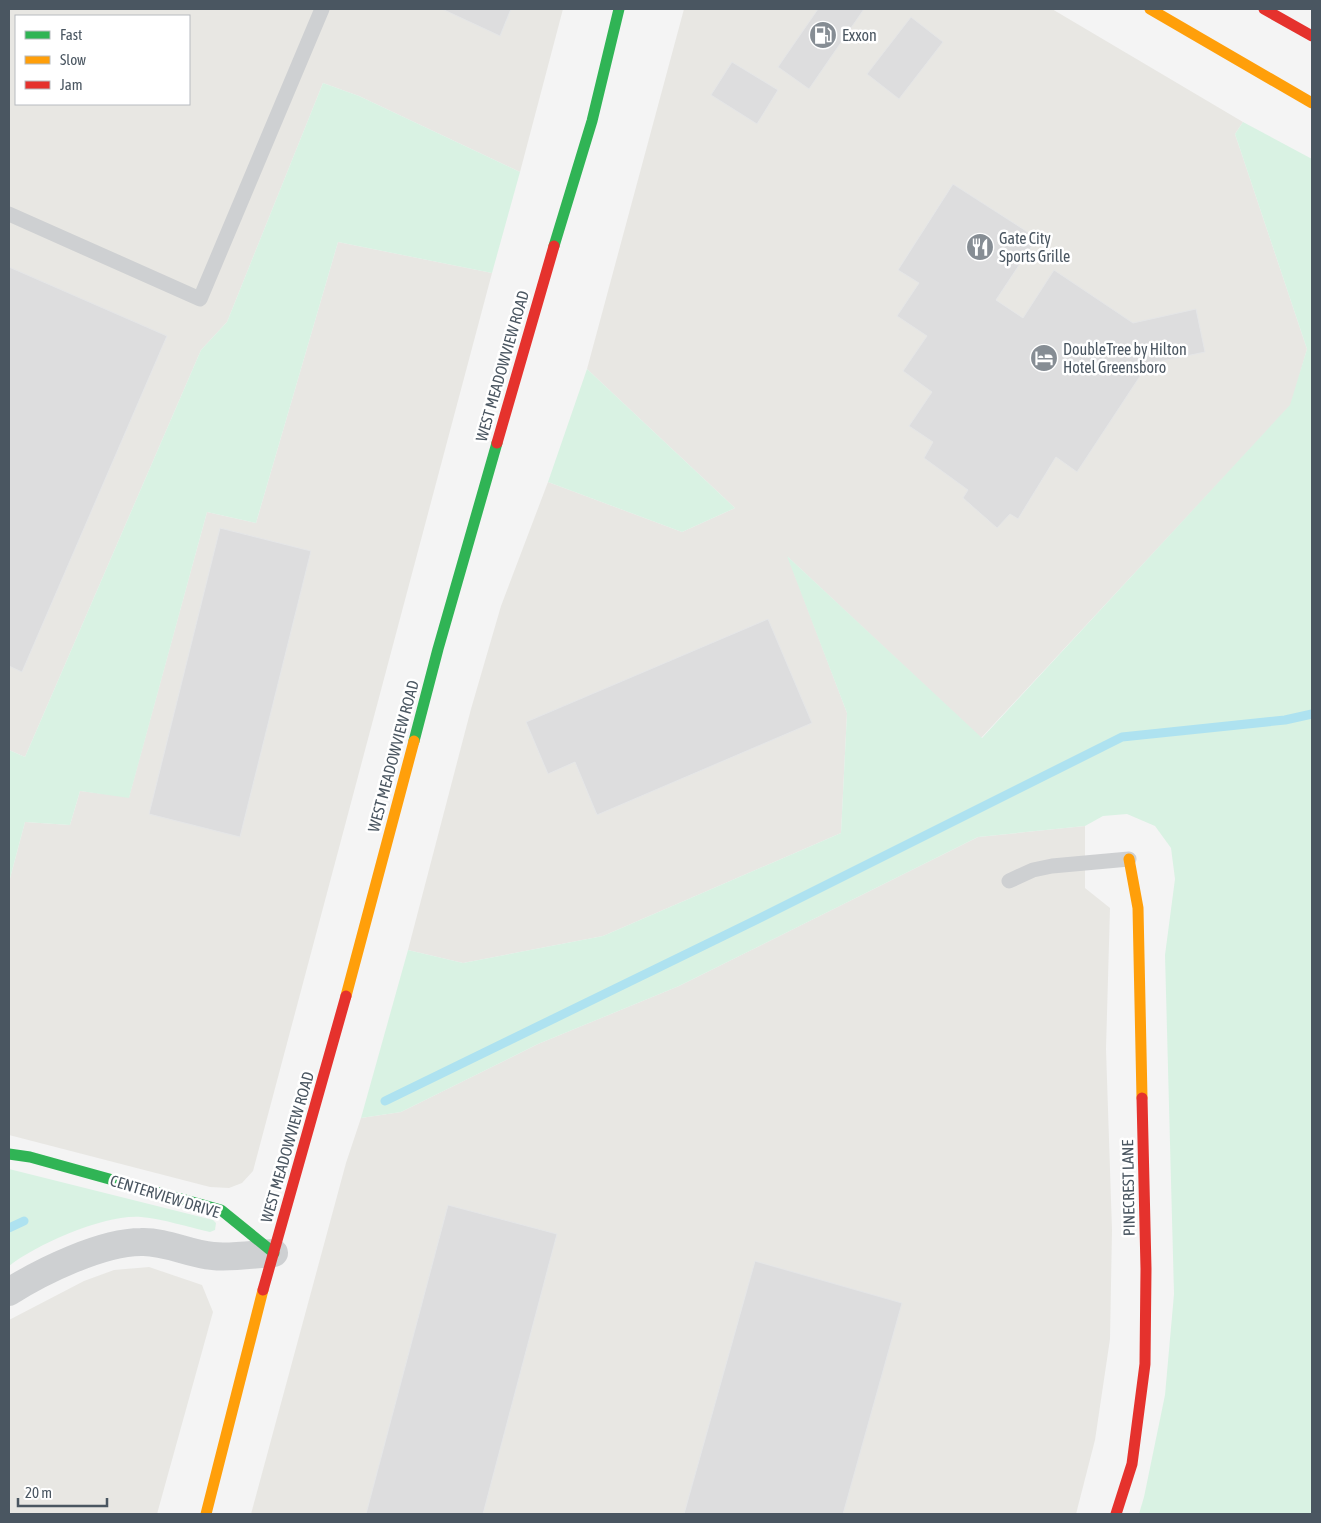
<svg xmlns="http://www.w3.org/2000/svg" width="1321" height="1523" viewBox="0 0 1321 1523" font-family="'Asap Condensed',sans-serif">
  <rect width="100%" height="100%" fill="#f4f4f4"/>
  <path fill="#e8e7e3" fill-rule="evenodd" d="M9 9H563L520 172 359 96 323 83 227 322 201 350 25 757 9 750ZM16 16H189V104H16Z
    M684 9H1052L1243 122 1235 134 1307 349 1291 405 981 738 788 557 847 713 841 833 603 936 463 963 408 950 471 709 501 606 548 482 682 532 735 508 587 369Z
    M338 242 492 273 253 1171 242 1183 229 1188 210 1187 9 1135V882L25 822 70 825 80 791 129 797 207 512 256 523Z
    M1085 826V888L1110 908 1106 1049 1112 1230 1110 1339 1095 1440 1076 1514H251L346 1163 361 1118 401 1112 538 1044 679 986 978 837Z
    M149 1267 202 1285 213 1312 157 1514H9V1320L84 1281 114 1270Z"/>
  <path fill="#d9f2e3" d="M323 83 359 96 520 172 492 273 338 242 256 523 207 512 129 798 80 791 70 825 25 822 9 882V750L25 757 201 350 227 322Z
    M1243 122 1312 159V1514H1139L1144 1497 1165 1395 1174 1294 1165 955 1175 879 1171 848 1155 826 1127 814 1103 816 1085 826 978 837 679 986 538 1044 401 1112 361 1118 408 950 463 963 603 936 841 833 847 713 787 556 982 738 1290 405 1307 349 1235 134Z
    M587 369 735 508 682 532 548 482Z
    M9 1169 213 1220 216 1223 215 1230 210 1232C187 1227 164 1219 141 1217 105 1214 37 1244 9 1266Z"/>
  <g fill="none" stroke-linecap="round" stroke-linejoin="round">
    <path stroke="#aee2f0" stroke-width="9" d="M385 1101 756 920 1122 737 1285 720 1312 714
      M9 1228 24 1221"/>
  </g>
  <path fill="#ddddde" stroke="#e5e6e7" d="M442 9H511L500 36Z
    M818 9H864L809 89 778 67Z
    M911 17 943 42 899 99 867 74Z
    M732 62 778 90 757 124 711 95Z
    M953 184 1037 238 996 300 1023 318 1054 270 1133 323 1196 309 1205 352 1148 364 1077 472 1056 457 1018 519 1010 514 997 528 963 498 968 490 924 458 933 442 909 426 932 392 903 371 927 336 897 316 919 283 898 270Z
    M9 267 167 336 22 672 9 666Z
    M220 528 311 551 240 837 149 814Z
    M768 619 812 723 597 815 575 762 548 774 526 722Z
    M448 1205 557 1234 483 1514H366Z
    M755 1261 902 1303 843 1514H684Z"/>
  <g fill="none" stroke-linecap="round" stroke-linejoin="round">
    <path stroke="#ced0d2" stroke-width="15" d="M9 214 200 299 322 9
      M1009 881 1033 870 1052 866 1129 859"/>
    <path stroke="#ced0d2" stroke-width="28" d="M9 1292C42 1271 102 1242 141 1242 166 1241 188 1254 213 1256 231 1258 255 1254 274 1253"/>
    <path stroke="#30b455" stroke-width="11" d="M554 246 592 121 619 9
      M414 741 438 649 497 443
      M9 1154 30 1157 221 1210 274 1253"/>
    <path stroke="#ff9f0a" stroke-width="11" d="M1150 9 1312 103
      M1129 859 1138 908 1142 1098
      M346 996 414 741
      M206 1514 263 1290"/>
    <path stroke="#e5322d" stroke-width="11" d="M1264 9 1312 36
      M497 443 554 246
      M263 1290 346 996
      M1116 1514 1132 1464 1145 1364 1146 1269 1142 1098"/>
  </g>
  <defs>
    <g id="fuel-disc" transform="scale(1.4375)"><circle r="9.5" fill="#868d94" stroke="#fff"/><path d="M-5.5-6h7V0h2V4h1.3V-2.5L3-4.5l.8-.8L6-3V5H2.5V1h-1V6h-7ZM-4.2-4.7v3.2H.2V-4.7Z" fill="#fff"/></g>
    <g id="restaurant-disc" transform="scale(1.4375)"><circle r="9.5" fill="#868d94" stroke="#fff"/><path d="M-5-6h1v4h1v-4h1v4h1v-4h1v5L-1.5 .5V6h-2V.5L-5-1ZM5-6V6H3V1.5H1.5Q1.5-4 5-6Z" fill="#fff"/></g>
    <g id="hotel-disc" transform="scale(1.4375)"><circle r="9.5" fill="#868d94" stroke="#fff"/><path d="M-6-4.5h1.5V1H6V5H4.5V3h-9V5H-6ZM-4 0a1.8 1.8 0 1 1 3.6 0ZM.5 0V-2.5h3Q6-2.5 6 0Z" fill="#fff"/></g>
  </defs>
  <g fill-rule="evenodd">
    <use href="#fuel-disc" x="823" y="35"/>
    <use href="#restaurant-disc" x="980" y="247"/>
    <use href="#hotel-disc" x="1044" y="358"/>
  </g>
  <g text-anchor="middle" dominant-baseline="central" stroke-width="5" stroke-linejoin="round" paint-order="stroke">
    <g font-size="16" fill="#4a5661" stroke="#fff" text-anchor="start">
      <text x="842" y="35">Exxon</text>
      <text x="999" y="238">Gate City<tspan x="999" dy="18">Sports Grille</tspan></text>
      <text x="1063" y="349">DoubleTree by Hilton<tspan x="1063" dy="18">Hotel Greensboro</tspan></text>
    </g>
    <g font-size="16" fill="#4a5661" stroke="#fff">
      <text transform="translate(502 366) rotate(-74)">WEST MEADOWVIEW ROAD</text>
      <text transform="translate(393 756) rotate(-75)">WEST MEADOWVIEW ROAD</text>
      <text transform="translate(287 1147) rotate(-74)">WEST MEADOWVIEW ROAD</text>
      <text transform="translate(1128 1188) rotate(-91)">PINECREST LANE</text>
      <text transform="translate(165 1196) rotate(17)">CENTERVIEW DRIVE</text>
    </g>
  </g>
  <rect width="1321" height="1523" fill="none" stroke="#4a5661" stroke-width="20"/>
  <rect x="15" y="15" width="175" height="90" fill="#ffffff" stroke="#b7bbc0"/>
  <rect x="25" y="31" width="25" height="8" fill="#30b455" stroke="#b7bbc0"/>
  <text x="60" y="40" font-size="15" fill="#4a5661">Fast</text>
  <rect x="25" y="56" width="25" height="8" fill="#ff9f0a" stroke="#b7bbc0"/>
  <text x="60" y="65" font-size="15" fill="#4a5661">Slow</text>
  <rect x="25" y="81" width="25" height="8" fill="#e5322d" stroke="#b7bbc0"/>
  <text x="60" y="90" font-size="15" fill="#4a5661">Jam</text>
  <path d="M18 1498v8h89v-8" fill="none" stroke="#4a5661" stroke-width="2.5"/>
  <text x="25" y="1498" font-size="15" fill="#4a5661" stroke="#ffffff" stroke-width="4" paint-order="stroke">20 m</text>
</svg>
